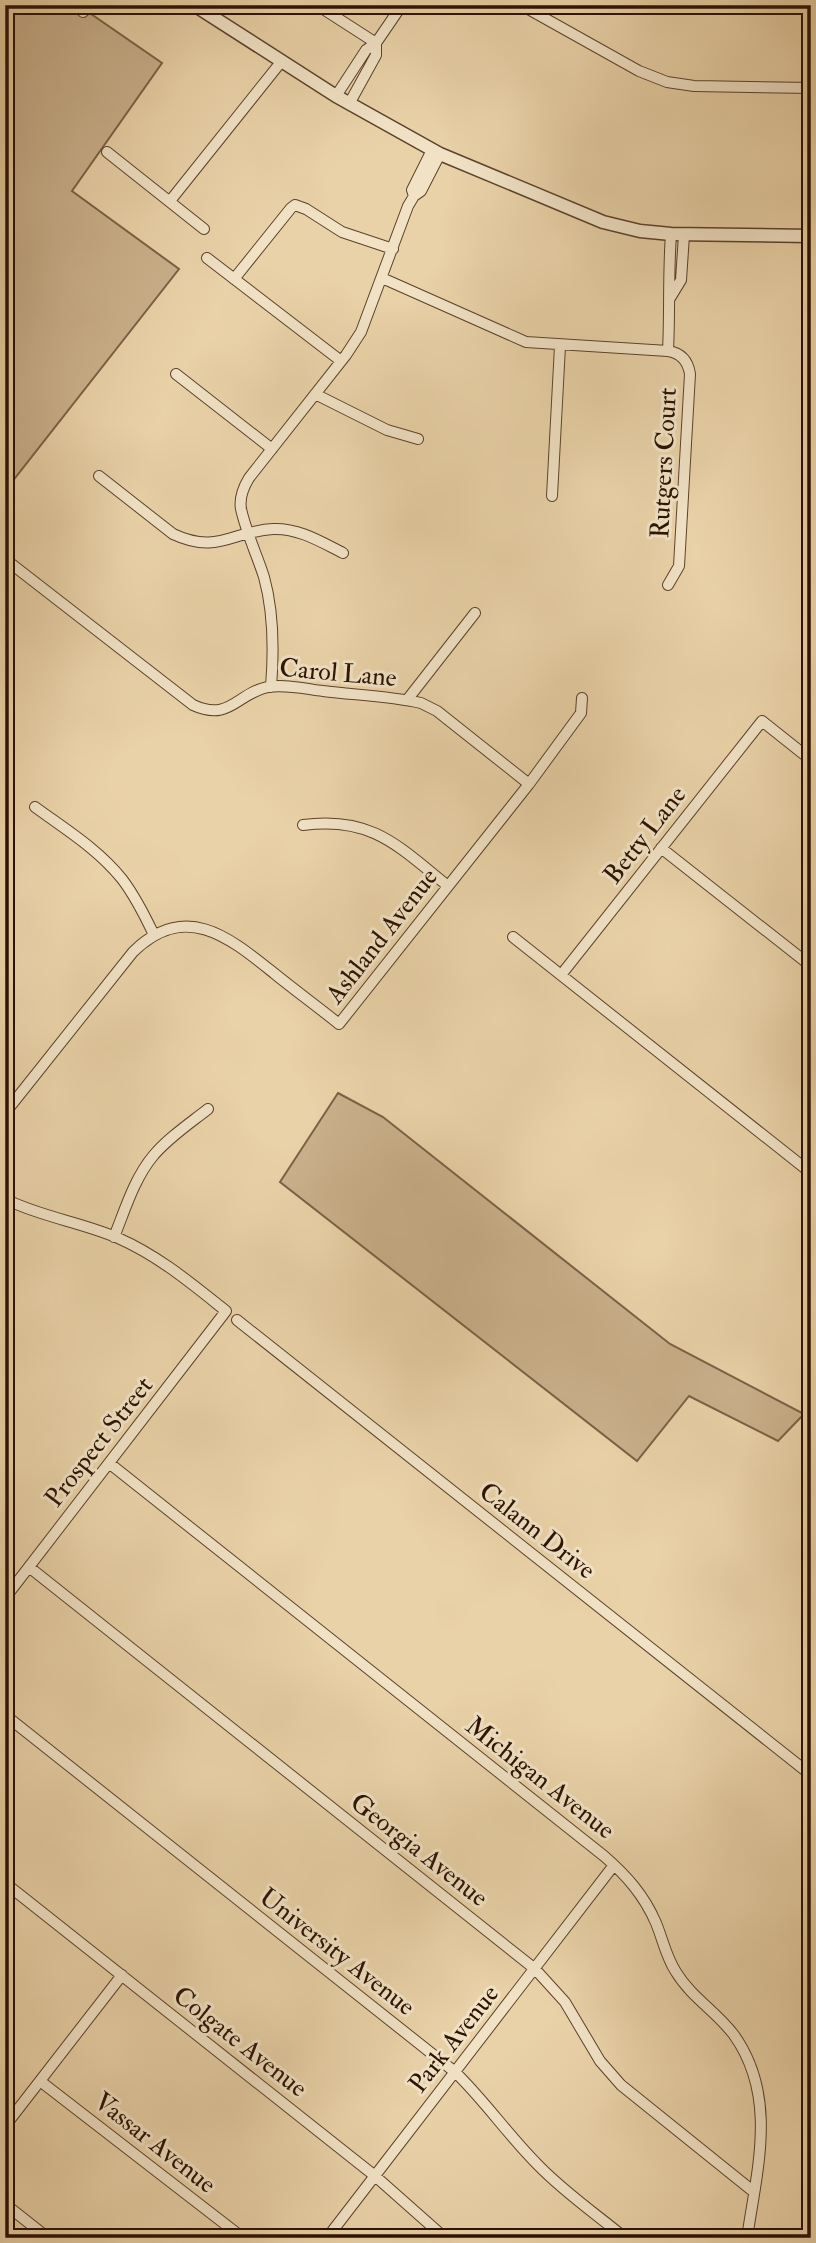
<svg xmlns="http://www.w3.org/2000/svg" width="816" height="2243" viewBox="0 0 816 2243" font-family="'IM FELL Double Pica',serif">
  <rect width="100%" height="100%" fill="#ead2a8"/>
  <filter id="stains"><feTurbulence type="fractalNoise" baseFrequency=".00286" numOctaves="4"/><feColorMatrix values="0 0 0 0 .2 0 0 0 0 .09 0 0 0 0 .02 0 0 0 .5 -.17"/></filter>
  <radialGradient id="worn" r=".72"><stop offset=".6" stop-color="#630" stop-opacity="0"/><stop offset="1" stop-color="#630" stop-opacity=".3"/></radialGradient>
  <path fill="#cab18c" stroke="#7a6246" stroke-width="2" d="M5 5H56L64 12 73 5H78L162 63 72 191 179 269 15 478 5 470Z
    M338 1093 383 1117 670 1344 804 1414 778 1441 689 1396 637 1461 280 1182Z"/>
  <g fill="none" stroke-linecap="round" stroke-linejoin="round">
    <g stroke="#5b422b" stroke-width="12">
      <path id="minor" d="M317 5 376 43
        M521 5 639 71 667 82 694 86 811 88
        M83 12 89 5
        M336 96 366 50 376 43 402 5
        M349 104 376 55V43
        M107 152 204 229
        M414 196 412 190 432 150
        M170 201 281 62
        M207 258 341 361
        M382 278 526 342 668 351C681 353 688 361 690 374L679 566 668 585
        M234 279 291 208 295 205 306 209 342 232 393 249
        M670 298 681 280 684 235
        M668 351C670 312 668 274 671 234
        M176 374 272 449
        M315 394 387 430 418 439
        M99 476 173 534C218 555 232 531 273 529 299 528 321 542 343 553
        M552 496 560 346
        M5 559 193 705C230 722 237 693 268 687 286 684 306 689 323 691 355 695 389 696 421 703L437 711 529 784
        M271 687C274 650 274 613 264 577 257 555 246 532 241 509 239 498 243 488 249 478L346 355 361 332 408 206 414 196 421 191 440 154
        M407 700 475 613
        M35 807C65 829 98 849 122 879 135 896 145 916 154 935
        M303 825C372 816 398 846 448 886
        M661 848 811 966
        M513 937 811 1173
        M561 975 762 721 811 760
        M5 1113 133 952C186 900 230 938 275 974 296 991 318 1007 339 1024L529 784 581 713 582 698
        M5 1199C41 1217 81 1222 118 1238 159 1256 192 1284 226 1311L5 1598
        M114 1237C125 1210 134 1179 153 1156 168 1138 189 1124 208 1109
        M237 1320 811 1775
        M109 1463 604 1856C626 1875 644 1895 656 1923 663 1940 666 1957 676 1972 691 1997 717 2012 734 2035 778 2097 757 2169 747 2238
        M29 1567 535 1969 565 2002 600 2061 621 2085 754 2192
        M5 1715 455 2072C485 2101 508 2135 538 2165 564 2192 596 2214 625 2238
        M5 1883 375 2176 445 2238
        M40 2081 243 2238
        M5 2126 122 1975
        M5 2204 48 2238
        M327 2238 614 1865"/>
    </g>
    <g stroke="#5b422b" stroke-width="15">
      <path id="tertiary" d="M194 5 336 96 440 154 603 222 640 231 671 234 811 236"/>
    </g>
    <use href="#minor" stroke="#f1e2c6" stroke-width="10"/>
    <use href="#tertiary" stroke="#f1e2c6" stroke-width="12"/>
  </g>
  <g text-anchor="middle" dominant-baseline="central" stroke-width="6" stroke-linejoin="round" paint-order="stroke">
    <g font-size="26" fill="#2b1201" stroke="#f1e2c6">
      <text transform="translate(664 463) rotate(-87)">Rutgers Court</text>
      <text transform="translate(338 673) rotate(5)">Carol Lane</text>
      <text transform="translate(645 835) rotate(-52)">Betty Lane</text>
      <text transform="translate(382 936) rotate(-52)">Ashland Avenue</text>
      <text transform="translate(99 1442) rotate(-52)">Prospect Street</text>
      <text transform="translate(537 1531) rotate(38)">Calann Drive</text>
      <text transform="translate(540 1778) rotate(38)">Michigan Avenue</text>
      <text transform="translate(419 1850) rotate(38)">Georgia Avenue</text>
      <text transform="translate(337 1952) rotate(38)">University Avenue</text>
      <text transform="translate(454 2039) rotate(-52)">Park Avenue</text>
      <text transform="translate(240 2042) rotate(38)">Colgate Avenue</text>
      <text transform="translate(155 2143) rotate(38)">Vassar Avenue</text>
    </g>
  </g>
  <rect width="816" height="2243" fill="none" stroke="#ead2a8" stroke-width="28"/>
  <rect x="7" y="7" width="802" height="2229" fill="none" stroke="#2b1201" stroke-width="3.5"/>
  <rect x="14" y="14" width="788" height="2215" fill="none" stroke="#2b1201" stroke-width="2"/>
  <rect width="100%" height="100%" filter="url(#stains)"/>
  <rect width="100%" height="100%" fill="url(#worn)"/>
</svg>
